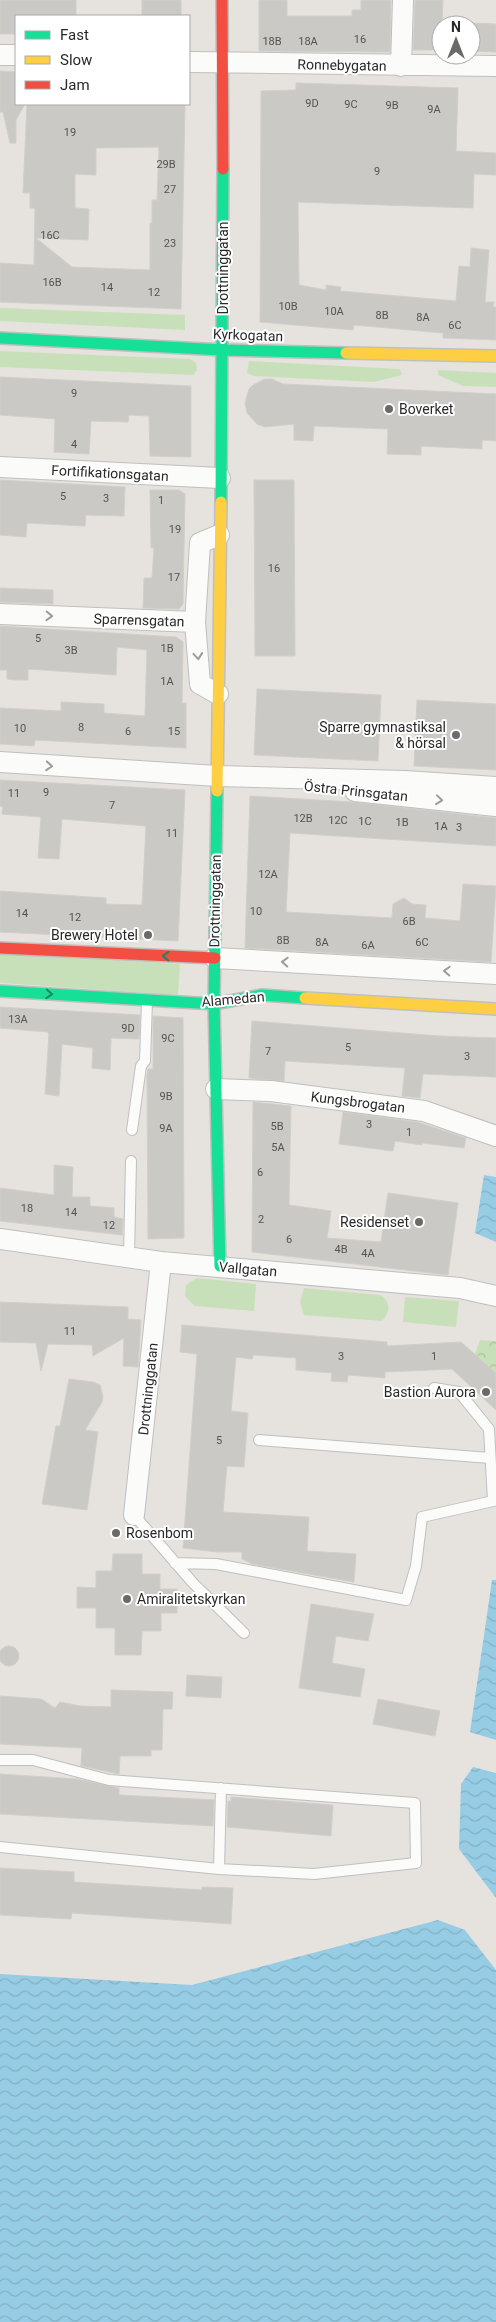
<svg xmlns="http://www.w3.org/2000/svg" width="496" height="2322" viewBox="0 0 496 2322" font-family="Roboto,sans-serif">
  <defs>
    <pattern id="forest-crowns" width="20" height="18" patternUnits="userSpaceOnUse" patternTransform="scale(1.25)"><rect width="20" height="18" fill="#c8e0b9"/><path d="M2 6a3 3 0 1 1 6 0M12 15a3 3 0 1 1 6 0" fill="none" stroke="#acc09f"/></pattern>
    <pattern id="water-waves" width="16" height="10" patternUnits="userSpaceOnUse" patternTransform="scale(1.25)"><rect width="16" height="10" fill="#97cde4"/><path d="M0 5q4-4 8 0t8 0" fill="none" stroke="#82b0c4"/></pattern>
  </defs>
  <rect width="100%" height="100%" fill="#e6e3de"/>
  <path fill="#c8e0b9" d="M0 308 185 315V330L0 321Z
    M0 351 190 359 196 363 197 370 193 375 0 367Z
    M249 361 400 369 402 375 374 382 254 376 247 373Z
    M438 370 496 373V387L463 386 438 375Z
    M0 953 180 964 178 995 0 983Z
    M197 1278 256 1284 254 1311 195 1306 185 1296 186 1285Z
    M304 1288 380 1295C391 1302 391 1311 382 1321L304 1315 300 1302Z
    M405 1297 459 1301 456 1327 403 1322Z"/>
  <path fill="url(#forest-crowns)" d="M480 1340 496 1341V1373L475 1354Z"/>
  <path fill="url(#water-waves)" d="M484 1175 496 1177V1242L475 1233Z
    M492 1580H496V1740L470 1732Z
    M473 1767 496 1773V1898L459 1849 461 1784Z
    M438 1920 465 1930 496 1970V2322H0V1974L192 1985Z"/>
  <path fill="#cbc9c5" stroke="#d1cfca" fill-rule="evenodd" d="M0 0H76V16H16V34H0Z
    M142 0H181V16H142Z
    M259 0H287V16H352V10H361V0H391L390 52 259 51Z
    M415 0H443L441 50H413Z
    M471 23 496 24V52L471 51Z
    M0 71 16 72V104H25L16 120V143H10L3 112H0Z
    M296 83 458 88 456 151 496 153V175L474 174 473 208 298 202 299 285 326 290V285L341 287 340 291 456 301 459 266 470 267 471 248 489 250 485 302H494L493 307H496V340L443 338V333L354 325 353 330 260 322 261 91 296 90Z
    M27 104H185L181 309 0 302V263L34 265 35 208H30V193H23ZM159 147 157 200H152V223H150V270L72 267 36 238 88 240 89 209 75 208V174L96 175V148Z
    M0 377 191 386V457L150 456 149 416 129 415 128 422 91 421 89 454 54 452 55 419 0 415Z
    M265 379H272L283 384 496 394V441L482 440V449L421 446V455L387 454 388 429 314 426 313 441 294 440V424L265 427 257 424 247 413 245 403 249 389 253 385Z
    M0 480 125 487 124 516 86 515 85 526 27 523 26 537 0 535Z
    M254 480H294L295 656H255Z
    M150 490H179L185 494 183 604 179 609 143 608 144 578H152L154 548H151Z
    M0 588 53 590V604L0 602Z
    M0 626 176 637 183 642 182 703H186V748L35 740 34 746 0 744V708L61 711V702L104 704V713L145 716 147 650 117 647 116 675 28 669V680H15L7 679V670H0Z
    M257 689 381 695 378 761 254 755Z
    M417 700 496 704V770L414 766Z
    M0 780 185 790 178 941 0 932V891L106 898V904L142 905 146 826 62 819 59 859 38 858 41 817 2 814 3 807 0 806Z
    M250 796 352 802 496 818V846L290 833 286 912 392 918 393 904 404 898 412 904 426 905 425 918 460 921 463 884 496 886 491 962 245 948Z
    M0 1007 140 1015 139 1039 111 1038 110 1070 92 1068 93 1048 62 1044 59 1096 45 1094 49 1034 47 1032 0 1028Z
    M153 1016 183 1018 184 1238 148 1239 147 1075 148 1069H153Z
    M252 1021 440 1036 496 1038V1077L423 1074 420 1098 402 1096 405 1068 285 1061 284 1081 249 1078Z
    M253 1102 291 1106 289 1205 331 1211 327 1238 381 1242 388 1193 458 1203 448 1275 252 1252Z
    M343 1112 417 1122 466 1138 464 1148 422 1143V1145L395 1141 393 1151 339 1144Z
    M54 1165 73 1167 72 1197H90V1206L114 1208V1217L123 1219 122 1235 0 1221V1188L54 1195Z
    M0 1302 128 1307V1319L141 1320 138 1367 123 1366 124 1338 93 1356 92 1345 48 1344 41 1371 36 1343 0 1342Z
    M182 1325 387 1342V1346L461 1342 496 1373V1410L452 1369 385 1372V1378L348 1375 347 1382 331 1381 332 1373 296 1370V1358L253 1355 252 1359 236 1357 231 1411 248 1413 244 1467 227 1466 223 1512 309 1517 307 1551 356 1554 354 1582 252 1564 242 1559V1552H217L183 1548 197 1354 180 1352Z
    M69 1379 93 1382 100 1385 103 1396 102 1402 85 1430 98 1432 87 1510 42 1504 56 1426H60Z
    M113 1554H142V1574H160V1589H177V1613H161V1631H142L141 1655H115V1628H96V1608H77V1587L96 1588V1571H112Z
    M311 1604 374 1614 368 1641 336 1636 332 1663 365 1669 360 1697 299 1688Z
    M-1 1656a10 10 0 1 1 20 0a10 10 0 1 1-20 0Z
    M187 1675 222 1677 221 1698 186 1696Z
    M111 1690 173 1692 172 1709H163L162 1750H151V1756H120L119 1774 81 1766 82 1748 0 1744V1696L41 1699 55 1708 60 1702 80 1706 111 1707Z
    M378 1699 440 1711 435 1736 373 1724Z
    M0 1774 77 1779 119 1788V1795L214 1800 213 1826 0 1814Z
    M231 1797 333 1805 331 1836 227 1827 228 1801H231Z
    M0 1868 74 1872V1882L202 1890V1887L233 1888 231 1924 72 1913 71 1919 0 1915Z"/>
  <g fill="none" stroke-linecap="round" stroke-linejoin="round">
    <g stroke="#c0bfc0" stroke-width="12">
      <path id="lane" d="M132 1130 141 1066 145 1061 147 1001
        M129 1257 131 1161
        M259 1440 490 1458
        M134 1515 193 1583 244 1633
        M175 1563 216 1564 406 1600 416 1566 422 1517 493 1501 489 1429 459 1392 434 1388
        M0 1760H33L109 1780 415 1803 416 1863 314 1874 219 1869 0 1847
        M219 1869 221 1788"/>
    </g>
    <g stroke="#c0bfc0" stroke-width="22">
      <path id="street" d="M0 55H16
        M189 62 496 66
        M401 66 403 0
        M0 467 220 478
        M0 614 195 622 200 684 218 694
        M195 622 200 543 219 535
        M0 762 217 776 405 781 496 787
        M355 791 496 806
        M215 958 496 974
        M216 1089 271 1091 424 1111 496 1136
        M0 1239 161 1262 460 1288 496 1296
        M134 1515 161 1262"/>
    </g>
    <g stroke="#c0bfc0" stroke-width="14">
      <path id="fast" d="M0 338 222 350 346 353
        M221 502 223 169
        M217 791 214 1004 220 1266
        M0 991 214 1004 262 995 305 998"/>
    </g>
    <g stroke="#c0bfc0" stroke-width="14">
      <path id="slow" d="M346 353 496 356
        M217 791 221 502
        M305 998 496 1009"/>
    </g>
    <g stroke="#c0bfc0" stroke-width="14">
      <path id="jam" d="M222 0 223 169
        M0 948 215 958"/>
    </g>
    <use href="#lane" stroke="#fbfbfa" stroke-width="10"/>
    <use href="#street" stroke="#fbfbfa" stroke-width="20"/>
    <use href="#fast" stroke="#16e098" stroke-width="11"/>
    <use href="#slow" stroke="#ffcf43" stroke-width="11"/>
    <use href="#jam" stroke="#f24e42" stroke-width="11"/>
  </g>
  <defs><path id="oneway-chevron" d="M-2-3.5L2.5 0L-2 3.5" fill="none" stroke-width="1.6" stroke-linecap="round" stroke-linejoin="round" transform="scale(1.25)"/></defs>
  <g stroke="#9c9c9c">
    <use href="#oneway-chevron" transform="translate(49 616) rotate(2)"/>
    <use href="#oneway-chevron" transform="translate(198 656) rotate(85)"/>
    <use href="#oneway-chevron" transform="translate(49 766) rotate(4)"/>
    <use href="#oneway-chevron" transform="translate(439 800) rotate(6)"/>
    <use href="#oneway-chevron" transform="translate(285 962) rotate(-177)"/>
    <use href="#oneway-chevron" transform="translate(447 971) rotate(-177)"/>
  </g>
  <g stroke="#208460">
    <use href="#oneway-chevron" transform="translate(166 956) rotate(-178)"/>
    <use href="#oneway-chevron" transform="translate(49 994) rotate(4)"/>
  </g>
  <g fill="#6b6a68" stroke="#fff" stroke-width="2">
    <circle cx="389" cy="409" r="5"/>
    <circle cx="456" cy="735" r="5"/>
    <circle cx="148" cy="935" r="5"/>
    <circle cx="419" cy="1222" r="5"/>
    <circle cx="486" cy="1392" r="5"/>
    <circle cx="116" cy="1533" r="5"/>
    <circle cx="127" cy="1599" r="5"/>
  </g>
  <g text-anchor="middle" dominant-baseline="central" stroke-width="4" stroke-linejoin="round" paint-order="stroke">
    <g font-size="11" fill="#535352">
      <text x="360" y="39">16</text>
      <text x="272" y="41">18B</text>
      <text x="308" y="41">18A</text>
      <text x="312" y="103">9D</text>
      <text x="351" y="104">9C</text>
      <text x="392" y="105">9B</text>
      <text x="434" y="109">9A</text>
      <text x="70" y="132">19</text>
      <text x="166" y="164">29B</text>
      <text x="377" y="171">9</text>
      <text x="170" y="189">27</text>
      <text x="50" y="235">16C</text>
      <text x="170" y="243">23</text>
      <text x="52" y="282">16B</text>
      <text x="107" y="287">14</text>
      <text x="154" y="292">12</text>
      <text x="288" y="306">10B</text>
      <text x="334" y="311">10A</text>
      <text x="382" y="315">8B</text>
      <text x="423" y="317">8A</text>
      <text x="455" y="325">6C</text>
      <text x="74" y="393">9</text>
      <text x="74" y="444">4</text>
      <text x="63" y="496">5</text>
      <text x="106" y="498">3</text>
      <text x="161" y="500">1</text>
      <text x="175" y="529">19</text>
      <text x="274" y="568">16</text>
      <text x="174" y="577">17</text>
      <text x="38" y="638">5</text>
      <text x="167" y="648">1B</text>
      <text x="71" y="650">3B</text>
      <text x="167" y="681">1A</text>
      <text x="81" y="727">8</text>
      <text x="20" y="728">10</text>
      <text x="128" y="731">6</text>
      <text x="174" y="731">15</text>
      <text x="46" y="792">9</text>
      <text x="14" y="793">11</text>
      <text x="112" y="805">7</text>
      <text x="303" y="818">12B</text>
      <text x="338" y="820">12C</text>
      <text x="365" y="821">1C</text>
      <text x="402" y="822">1B</text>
      <text x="441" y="826">1A</text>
      <text x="459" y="827">3</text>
      <text x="172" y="833">11</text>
      <text x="268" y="874">12A</text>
      <text x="256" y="911">10</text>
      <text x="22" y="913">14</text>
      <text x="75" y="917">12</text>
      <text x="409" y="921">6B</text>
      <text x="283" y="940">8B</text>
      <text x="322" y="942">8A</text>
      <text x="422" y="942">6C</text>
      <text x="368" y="945">6A</text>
      <text x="18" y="1019">13A</text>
      <text x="128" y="1028">9D</text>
      <text x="168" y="1038">9C</text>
      <text x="348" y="1047">5</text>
      <text x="268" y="1051">7</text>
      <text x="467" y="1056">3</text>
      <text x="166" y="1096">9B</text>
      <text x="369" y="1124">3</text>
      <text x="277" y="1126">5B</text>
      <text x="166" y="1128">9A</text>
      <text x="409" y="1132">1</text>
      <text x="278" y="1147">5A</text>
      <text x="260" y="1172">6</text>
      <text x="27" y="1208">18</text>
      <text x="71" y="1212">14</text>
      <text x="261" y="1219">2</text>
      <text x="109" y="1225">12</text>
      <text x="289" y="1239">6</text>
      <text x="341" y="1249">4B</text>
      <text x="368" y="1253">4A</text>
      <text x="70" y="1331">11</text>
      <text x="341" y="1356">3</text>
      <text x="434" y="1356">1</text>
      <text x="219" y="1440">5</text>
    </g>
    <g font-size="14" fill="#292929" stroke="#fff">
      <text transform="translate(342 65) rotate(1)">Ronnebygatan</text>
      <text transform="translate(223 268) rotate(-90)">Drottninggatan</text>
      <text transform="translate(248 335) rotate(2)">Kyrkogatan</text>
      <text transform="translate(110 473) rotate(3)">Fortifikationsgatan</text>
      <text transform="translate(139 620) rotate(2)">Sparrensgatan</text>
      <text transform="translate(356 791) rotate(6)">Östra Prinsgatan</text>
      <text transform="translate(215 901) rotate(-89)">Drottninggatan</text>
      <text transform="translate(233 999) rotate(-5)">Alamedan</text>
      <text transform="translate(358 1102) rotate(7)">Kungsbrogatan</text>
      <text transform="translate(248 1269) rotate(5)">Vallgatan</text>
      <text transform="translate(148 1389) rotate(-84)">Drottninggatan</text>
    </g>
    <g font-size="14" fill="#292929" stroke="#fff" text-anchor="end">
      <text x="399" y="409" text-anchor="start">Boverket</text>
      <text x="446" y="727">Sparre gymnastiksal<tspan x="446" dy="16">&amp; hörsal</tspan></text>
      <text x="138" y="935">Brewery Hotel</text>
      <text x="409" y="1222">Residenset</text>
      <text x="476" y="1392">Bastion Aurora</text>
      <text x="126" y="1533" text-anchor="start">Rosenbom</text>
      <text x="137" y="1599" text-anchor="start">Amiralitetskyrkan</text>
    </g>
  </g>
  <rect x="15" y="15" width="175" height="90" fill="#ffffff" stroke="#a9a9a9"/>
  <rect x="25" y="31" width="25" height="8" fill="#16e098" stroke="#a9a9a9"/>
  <text x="60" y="40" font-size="15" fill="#292929">Fast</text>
  <rect x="25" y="56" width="25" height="8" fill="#ffcf43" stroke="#a9a9a9"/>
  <text x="60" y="65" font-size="15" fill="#292929">Slow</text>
  <rect x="25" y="81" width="25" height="8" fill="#f24e42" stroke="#a9a9a9"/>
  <text x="60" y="90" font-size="15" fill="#292929">Jam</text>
  <g transform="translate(456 40)"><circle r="24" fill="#ffffff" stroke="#a9a9a9"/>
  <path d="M0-4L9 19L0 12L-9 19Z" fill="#6b6a68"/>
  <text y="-8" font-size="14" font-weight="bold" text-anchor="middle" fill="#292929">N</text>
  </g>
</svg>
